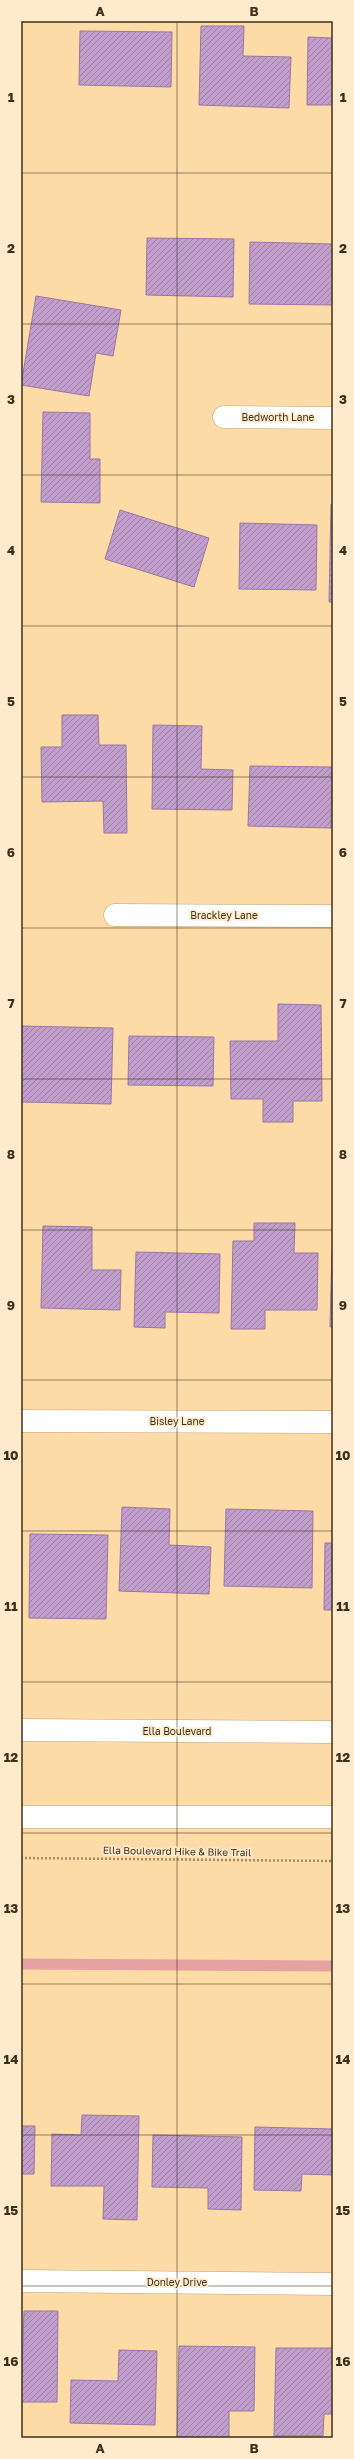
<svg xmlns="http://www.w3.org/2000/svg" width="354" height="2459" viewBox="0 0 354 2459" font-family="'Golos Text',sans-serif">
  <defs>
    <pattern id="building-hatch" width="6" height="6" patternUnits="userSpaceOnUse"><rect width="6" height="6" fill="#c29ecc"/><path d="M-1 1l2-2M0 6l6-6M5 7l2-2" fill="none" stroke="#9f81a5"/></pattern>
  </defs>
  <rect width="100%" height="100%" fill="#fcdba7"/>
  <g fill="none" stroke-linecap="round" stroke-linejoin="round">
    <path stroke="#e6a1a1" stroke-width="11" d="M21 1964 333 1966"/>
  </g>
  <path fill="url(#building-hatch)" stroke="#9976a2" d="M201 26H244L243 56 291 57 289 108 199 105Z
    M80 31 172 32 171 87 79 85Z
    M308 37 333 38V105H307Z
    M147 238 234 239 233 297 146 295Z
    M250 242 333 244V305L249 304Z
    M36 296 121 310 113 356 96 353 89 396 21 385Z
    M43 412 90 413V459H100V503L41 502Z
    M331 504H333V602H329Z
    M120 510 209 538 194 587 105 559Z
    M240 523 317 525 316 590 239 589Z
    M62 715H98L99 745H126L127 833H104L103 801 42 802 41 747H62Z
    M153 725 202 726 201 769 233 770 232 810 152 809Z
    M250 766 332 767 331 828 248 826Z
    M278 1004 321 1005 322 1101H293V1122H263V1099H231L230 1041H278Z
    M22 1026 113 1028 111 1104 21 1102Z
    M129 1036 214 1037 213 1086 128 1085Z
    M254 1223H295L294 1253H318L317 1310H265V1329H231L233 1241H254Z
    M43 1226 92 1227V1270H121L120 1310 41 1308Z
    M332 1249H333V1327H330Z
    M136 1252 220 1254 219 1313 165 1312V1328L134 1327Z
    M122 1507 170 1509 169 1545 211 1547 209 1594 119 1591Z
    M226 1509 313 1511 312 1588 224 1586Z
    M30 1534 108 1535 106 1619 29 1618Z
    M325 1543H333V1610H324Z
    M82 2115 139 2116 137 2220 103 2219 104 2186H51L52 2134 81 2135Z
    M21 2126H35L34 2174H21Z
    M255 2127 333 2129V2175L302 2174 301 2191 254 2190Z
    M153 2135 242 2137 241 2210 208 2209V2188L152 2187Z
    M24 2311H58L57 2402H21Z
    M179 2346 255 2347 254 2411H229V2438L177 2437Z
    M276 2348H333V2414H324L323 2436H274Z
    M119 2350 157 2351 155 2425 70 2423 71 2380 118 2381Z"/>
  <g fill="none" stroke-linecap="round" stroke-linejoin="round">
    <g stroke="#c2a370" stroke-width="23">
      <path id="street" d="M224 417 333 418
        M115 915 333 916
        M21 1421 333 1422
        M21 2281 333 2284"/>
    </g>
    <g stroke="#c2a370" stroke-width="23">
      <path id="secondary" d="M21 1730 333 1732
        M21 1817H333"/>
    </g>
    <path stroke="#a28a65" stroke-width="2.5" stroke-dasharray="2 2" stroke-linecap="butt" d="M21 1858 333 1861"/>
    <use href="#street" stroke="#fff" stroke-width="22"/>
    <use href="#secondary" stroke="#fff" stroke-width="22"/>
  </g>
  <path fill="none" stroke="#3d301b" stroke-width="1" stroke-opacity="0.55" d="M177 21V2438M21 173H333M21 324H333M21 475H333M21 626H333M21 777H333M21 928H333M21 1079H333M21 1230H333M21 1380H333M21 1531H333M21 1682H333M21 1833H333M21 1984H333M21 2135H333M21 2286H333"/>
  <g text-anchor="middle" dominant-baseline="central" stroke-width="3.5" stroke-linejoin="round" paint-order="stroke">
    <g font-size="10" fill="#3d301b" stroke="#ffebcc">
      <text x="278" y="417">Bedworth Lane</text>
      <text x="224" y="915">Brackley Lane</text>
      <text x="177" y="1421">Bisley Lane</text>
      <text x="177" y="1731">Ella Boulevard</text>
      <text transform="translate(177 1851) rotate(1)">Ella Boulevard Hike &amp; Bike Trail</text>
      <text x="177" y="2282">Donley Drive</text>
    </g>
  </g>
  <rect width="354" height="2459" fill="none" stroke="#ffebcc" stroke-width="44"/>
  <rect x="22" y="22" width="310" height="2415" fill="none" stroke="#3d301b" stroke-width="1.5"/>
  <g font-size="13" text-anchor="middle" font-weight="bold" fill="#3d301b">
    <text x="100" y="16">A</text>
    <text x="254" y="16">B</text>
    <text x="11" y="102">1</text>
    <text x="343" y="102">1</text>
    <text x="11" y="253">2</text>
    <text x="343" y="253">2</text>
    <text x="11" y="404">3</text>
    <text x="343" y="404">3</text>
    <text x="11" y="555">4</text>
    <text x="343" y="555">4</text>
    <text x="11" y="706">5</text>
    <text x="343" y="706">5</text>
    <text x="11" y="857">6</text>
    <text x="343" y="857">6</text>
    <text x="11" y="1008">7</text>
    <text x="343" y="1008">7</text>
    <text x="11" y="1159">8</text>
    <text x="343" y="1159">8</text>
    <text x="11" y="1310">9</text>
    <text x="343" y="1310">9</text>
    <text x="11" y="1460">10</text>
    <text x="343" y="1460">10</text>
    <text x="11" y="1611">11</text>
    <text x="343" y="1611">11</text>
    <text x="11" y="1762">12</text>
    <text x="343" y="1762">12</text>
    <text x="11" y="1913">13</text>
    <text x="343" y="1913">13</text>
    <text x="11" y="2064">14</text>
    <text x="343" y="2064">14</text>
    <text x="11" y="2215">15</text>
    <text x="343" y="2215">15</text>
    <text x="11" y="2366">16</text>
    <text x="343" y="2366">16</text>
    <text x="100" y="2453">A</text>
    <text x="254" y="2453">B</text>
  </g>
</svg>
